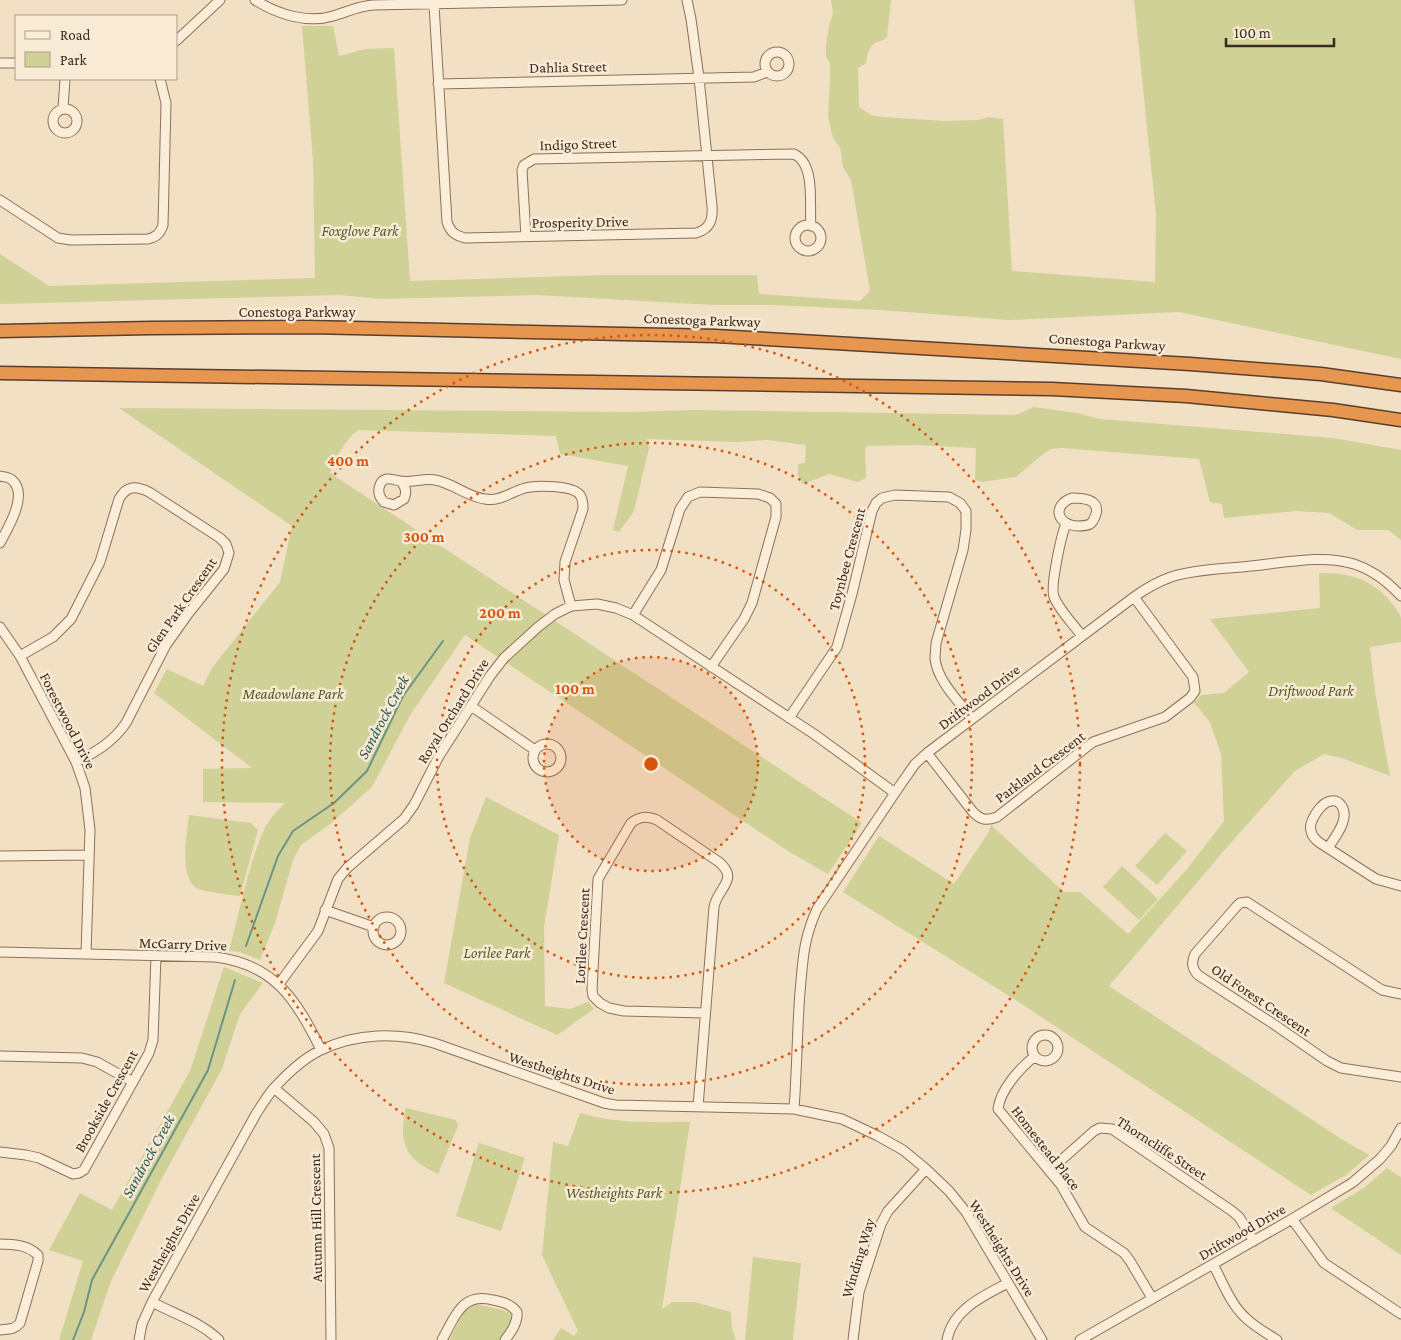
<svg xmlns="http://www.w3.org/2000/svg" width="1401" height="1340" viewBox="0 0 1401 1340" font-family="'Crimson Pro',serif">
  <rect width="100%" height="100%" fill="#f1e0c4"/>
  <path fill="#cfd197" d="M831 0H891L887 37C883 41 879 41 875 43 868 47 867 56 866 63L858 68 859 107 871 115 883 117 944 121 979 120 989 117 1003 119 1012 271 1155 282 1156 215 1134 0H1401V359L1179 312 1010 320 881 310 773 305H714L536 295 379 299 340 295 0 304V254L49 286 315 278 313 160 302 26H333L339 56 366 49 394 48 410 281 604 275H757L759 294 860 301 870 291 851 180 843 167 840 147 833 138 828 116 830 78V63L826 57V44L829 26 833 13Z
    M1034 407 1077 413 1100 419 1333 438 1401 450V540L1388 530H1357L1329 513 1296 511 1224 518 1222 504 1210 502 1199 459 1062 448 1051 449 1043 454 1016 477 982 482 975 480 976 448 916 445 868 446 865 448 866 478 858 482 829 474 803 484 798 475V464L805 463 806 445 767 440 736 442 647 439 649 448 634 511 619 532 613 530 628 466 560 454 556 436 359 430C345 438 336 459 330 473L862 823 828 874 788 851 465 635 410 715 372 787 329 825 301 845 293 860 275 923 260 960 240 952 229 951C240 911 247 868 264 830 268 820 277 811 285 803L203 802V769L252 768 154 693 167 669 203 686 212 668 280 582 292 526 119 408 628 412 694 410 1016 415Z
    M1319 573C1347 572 1372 579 1390 601 1394 606 1399 612 1401 618 1401 625 1401 635 1401 642L1370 647 1375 692 1390 776 1342 758 1324 754 1295 771 1234 839 1109 986 1343 1140 1369 1155 1346 1175 1311 1195 1011 997 843 892 879 836 954 884 989 832 991 825 1064 892H1080L1128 934 1188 868 1224 821 1221 754 1210 722 1194 703 1201 695 1224 693 1249 672 1210 619 1320 608Z
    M486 797 559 835 544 927 545 1006 570 1009 588 1002 594 1009 557 1035 444 983 470 838Z
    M189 815 251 823 258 830 240 896C231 895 206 892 198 889 178 878 187 833 189 815Z
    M1165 833 1187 851 1157 885 1135 866Z
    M1122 866 1158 899 1139 920 1103 887Z
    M224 967 263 983 240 1014 222 1069 161 1180 111 1281 91 1340H59L83 1261 49 1250 80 1193 112 1210 190 1071Z
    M406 1108 456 1120 458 1126 438 1174C405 1159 398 1143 406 1108Z
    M580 1113C616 1124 653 1122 690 1122L662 1309 672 1302H694L731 1312 732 1328 736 1340H553L561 1328 574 1336 578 1331 542 1255 553 1142 568 1146Z
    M479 1143 525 1158 501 1231 456 1216Z
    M1387 1168 1401 1177V1255L1331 1208 1365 1187Z
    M753 1257 801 1263 793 1340H745Z
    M476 1304 511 1312 514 1315V1320L501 1340H449L466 1308 470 1305Z"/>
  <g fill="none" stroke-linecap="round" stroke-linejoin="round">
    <path stroke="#6c9486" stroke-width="2" d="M246 946 278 856 293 831 334 803 367 771 403 696 443 641
      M73 1340 84 1312 92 1280 208 1070 235 980"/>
    <g stroke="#8e7059" stroke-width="11">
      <path id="minor" d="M255 0C277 14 307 24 333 16 347 12 358 6 373 5L622 0
        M434 5 447 222C451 233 455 235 465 238L696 233C710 229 713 220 712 206L699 78 691 19 687 0
        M176 41 220 0
        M765 64a12 12 0 1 1 24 0a12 12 0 1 1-24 0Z
        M0 63H16
        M438 84 754 77 767 72
        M63 108 65 79
        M53 121a12 12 0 1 1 24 0a12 12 0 1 1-24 0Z
        M0 200 58 238 71 240 148 239C156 237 160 234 163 225L166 103 160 79
        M795 238a13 13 0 1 1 26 0a13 13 0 1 1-26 0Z
        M526 237 522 170 524 165 534 159 794 154C816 164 809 205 811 226
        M0 476C4 477 9 477 12 480 29 494 8 528 0 543
        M400 481C406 486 407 492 404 499L394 505 384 502C380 498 378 494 379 488 382 475 391 479 400 481 411 483 424 478 435 480 453 483 467 497 485 499 499 502 511 492 525 488 535 485 573 485 580 495 583 499 583 504 583 509L565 562 564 580 571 606
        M1072 498C1082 498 1100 499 1096 514 1095 517 1093 522 1090 524 1086 526 1082 526 1078 526 1056 525 1052 505 1072 498Z
        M1066 524C1061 536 1050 587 1054 597 1060 611 1073 624 1082 636
        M633 615 661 570 680 509 688 497 700 492 758 494 770 498 776 504V517L752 603 744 619 711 667
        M0 627 20 656 76 762 85 788 90 830 86 954
        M20 656 53 637 71 619 100 562 119 499C127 485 136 486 149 492L220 538 226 544 229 553 224 569 188 614 166 645 126 723C113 742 96 752 76 762
        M471 706 535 750
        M789 718 837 647 852 594 872 511 876 503 882 498 895 495 949 497 960 503 966 511V530L963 550 936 643C936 648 935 654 935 659 938 682 959 701 972 719
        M533 758a14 14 0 1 1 28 0a14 14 0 1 1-28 0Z
        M927 753 973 812C981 820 986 821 997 817L1093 742 1165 717 1190 698 1195 691 1193 677 1134 597
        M1328 848C1335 837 1351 818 1341 805 1339 802 1335 800 1331 801 1321 802 1308 822 1311 831 1312 837 1316 840 1320 843L1376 879 1401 886
        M0 856 89 855
        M325 910 374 927
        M373 931a14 14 0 1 1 28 0a14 14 0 1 1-28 0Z
        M0 952 215 957C274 964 297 1000 321 1050
        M279 984 318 931 338 879 347 868 404 819 414 805 439 756 490 676 504 658 538 627 555 614 571 606 597 604 616 608 633 615 814 734 895 793
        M1401 994 1382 990 1247 902 1240 903 1236 907 1195 954C1191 963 1192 968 1198 975L1272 1023 1327 1061 1341 1068 1401 1077
        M1032 1048a13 13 0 1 1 26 0a13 13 0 1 1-26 0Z
        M0 1056 82 1058 97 1062 133 1082
        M1035 1056C1020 1068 1000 1090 998 1109L1061 1185 1085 1227 1124 1253 1130 1261 1152 1298
        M274 1088 314 1122 324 1134 329 1148 331 1340
        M698 1107 714 907C717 888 740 880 719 862L657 820C647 816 640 816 631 823L598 879 592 989 593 996 600 1003 609 1008 624 1011 705 1013
        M794 1109C797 1070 797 1031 800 992 803 960 803 940 817 909L901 784 915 764 927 753 1134 597C1145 589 1157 582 1171 577 1196 569 1225 569 1251 566 1284 563 1322 554 1354 564 1373 570 1388 582 1401 596
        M0 1152 26 1155 39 1158 73 1174 79 1173 84 1170 149 1053 153 1040 156 956
        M1049 1171 1094 1131 1100 1128 1112 1129 1232 1211 1239 1217 1254 1241
        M1292 1219 1324 1263 1401 1314
        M0 1244C15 1245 26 1244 38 1255V1261L20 1323C14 1330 9 1329 0 1330
        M1213 1264C1223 1283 1231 1306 1248 1320 1257 1328 1268 1334 1277 1340
        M152 1302C174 1314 201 1322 219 1340
        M139 1340 142 1324 152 1302 256 1114C262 1105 268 1094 276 1086 288 1073 304 1058 321 1050 357 1033 397 1032 434 1043L604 1103 615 1105 794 1109 842 1119 878 1136 903 1150 926 1169 949 1191 966 1212 1042 1340
        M442 1340C455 1317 461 1292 493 1300 503 1302 511 1304 517 1312 518 1323 511 1332 505 1340
        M853 1340 859 1292 881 1224 888 1211 926 1169
        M947 1340C952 1310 983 1296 1008 1283
        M1080 1340 1292 1219 1352 1183 1380 1159 1391 1146 1401 1128"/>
    </g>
    <g stroke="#5b3e2d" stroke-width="15">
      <path id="highway" d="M0 331 151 328 309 327 716 336 1190 364 1321 374 1401 385
        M0 373 1052 389 1186 396 1333 410 1401 420"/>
    </g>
    <use href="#minor" stroke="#fbeed8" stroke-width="9"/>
    <use href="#highway" stroke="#e6964f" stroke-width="12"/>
  </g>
  <circle cx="651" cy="764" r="107" fill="#d7540e" fill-opacity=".12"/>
  <g fill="none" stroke="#d7540e" stroke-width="2.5" stroke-dasharray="2.5 5">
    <circle cx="651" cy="764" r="107"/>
    <circle cx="651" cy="764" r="214"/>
    <circle cx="651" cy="764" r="321"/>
    <circle cx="651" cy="764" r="429"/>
  </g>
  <g text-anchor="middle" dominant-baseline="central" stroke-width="5" stroke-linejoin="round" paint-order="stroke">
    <g font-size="15" fill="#3d2a1e" stroke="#f8ead4">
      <text transform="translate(568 67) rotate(-1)">Dahlia Street</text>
      <text transform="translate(578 144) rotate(-2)">Indigo Street</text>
      <text transform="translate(580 222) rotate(-1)">Prosperity Drive</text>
      <text x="297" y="312">Conestoga Parkway</text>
      <text transform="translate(702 320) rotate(2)">Conestoga Parkway</text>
      <text transform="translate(1107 342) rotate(4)">Conestoga Parkway</text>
      <text transform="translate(847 559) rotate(-75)">Toynbee Crescent</text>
      <text transform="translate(181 605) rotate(-55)">Glen Park Crescent</text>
      <text transform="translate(979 697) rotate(-37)">Driftwood Drive</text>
      <text transform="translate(453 711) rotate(-58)">Royal Orchard Drive</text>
      <text transform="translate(68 721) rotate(63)">Forestwood Drive</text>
      <text transform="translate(1040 767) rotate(-37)">Parkland Crescent</text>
      <text transform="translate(582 936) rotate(-87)">Lorilee Crescent</text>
      <text transform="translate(183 944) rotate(2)">McGarry Drive</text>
      <text transform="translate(1261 1000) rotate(34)">Old Forest Crescent</text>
      <text transform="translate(562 1073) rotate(18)">Westheights Drive</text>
      <text transform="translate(106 1101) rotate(-61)">Brookside Crescent</text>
      <text transform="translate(1046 1148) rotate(52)">Homestead Place</text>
      <text transform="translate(1162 1148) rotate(33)">Thorncliffe Street</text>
      <text transform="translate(316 1218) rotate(-91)">Autumn Hill Crescent</text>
      <text transform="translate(1242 1232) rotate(-30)">Driftwood Drive</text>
      <text transform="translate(169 1243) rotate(-61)">Westheights Drive</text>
      <text transform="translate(1002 1248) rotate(58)">Westheights Drive</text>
      <text transform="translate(858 1258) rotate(-73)">Winding Way</text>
    </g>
    <g font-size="15" font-style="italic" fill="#525b23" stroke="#f8ead4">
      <text x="360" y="231">Foxglove Park</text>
      <text x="1311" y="691">Driftwood Park</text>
      <text x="293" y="694">Meadowlane Park</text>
      <text x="497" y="953">Lorilee Park</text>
      <text x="614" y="1193">Westheights Park</text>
    </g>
    <g font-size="16" font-style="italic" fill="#2c5d56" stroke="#f8ead4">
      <text transform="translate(383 717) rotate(-62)">Sandrock Creek</text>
      <text transform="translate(148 1156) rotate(-61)">Sandrock Creek</text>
    </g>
  </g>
  <circle cx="651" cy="764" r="8" fill="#d7540e" stroke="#f8ead4" stroke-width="2.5"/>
  <g font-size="15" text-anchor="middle" font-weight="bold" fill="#d7540e" stroke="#f8ead4" stroke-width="5" stroke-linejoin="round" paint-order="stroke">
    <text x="348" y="466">400 m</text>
    <text x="424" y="542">300 m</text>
    <text x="500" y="618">200 m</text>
    <text x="575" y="694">100 m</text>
  </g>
  <rect x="15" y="15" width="162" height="65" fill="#f8ead4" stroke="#ad9d8b"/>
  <rect x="25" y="31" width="25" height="8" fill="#fbeed8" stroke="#ad9d8b"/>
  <text x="60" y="40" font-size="15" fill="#3d2a1e">Road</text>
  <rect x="25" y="52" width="25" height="15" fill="#cfd197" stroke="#ad9d8b"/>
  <text x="60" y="65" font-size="15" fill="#3d2a1e">Park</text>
  <path d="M1226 38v8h108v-8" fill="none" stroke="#3d2a1e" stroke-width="2.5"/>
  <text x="1234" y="38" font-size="15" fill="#3d2a1e" stroke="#f8ead4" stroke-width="4" paint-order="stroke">100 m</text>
</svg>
